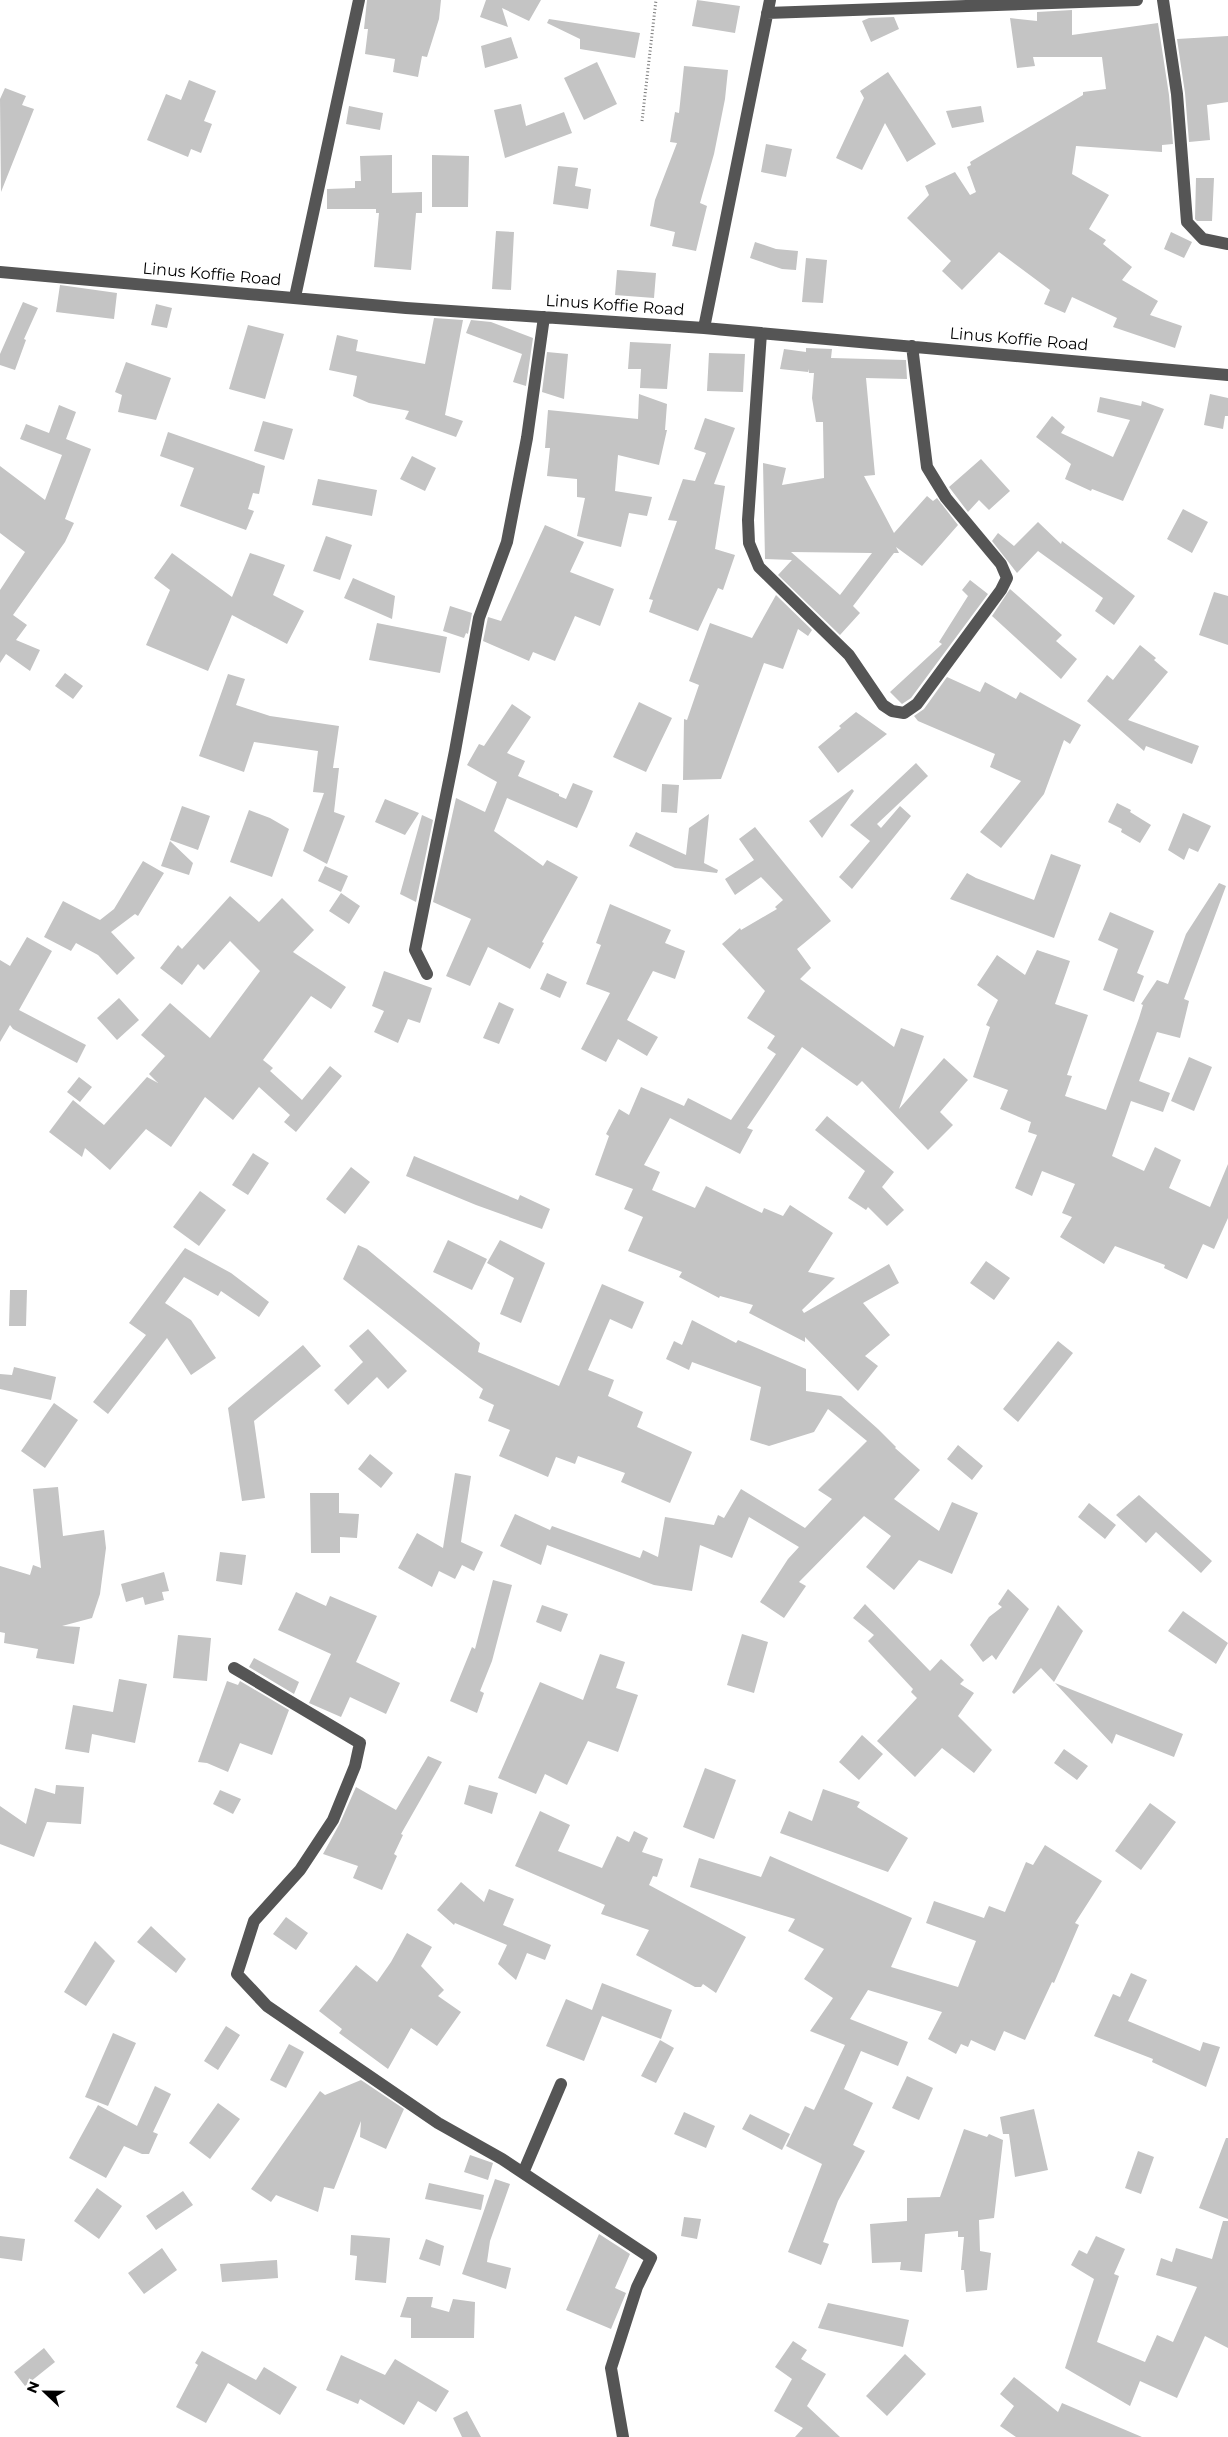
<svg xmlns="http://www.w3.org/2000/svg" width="1228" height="2437" viewBox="0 0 1228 2437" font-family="Montserrat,sans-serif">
  <rect width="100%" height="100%" fill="#fff"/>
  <path fill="#c4c4c4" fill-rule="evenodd" d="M367 0H441L439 19 427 57 422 56 418 77 393 72 395 59 365 54 368 29H364Z
    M486 0H541L529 21 502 8 508 27 480 17Z
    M697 0 740 6 735 33 692 26Z
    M1072 10V35L1158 23 1169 95 1173 144 1162 145V152L1076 146 1072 174 1109 195 1089 229 1106 240 1103 244 1132 267 1122 280 1158 301 1150 315 1182 326 1175 348 1113 327 1117 318 1072 297 1065 313 1044 304 1050 290 999 252 962 290 942 271 951 261 907 218 929 195 925 186 955 172 970 195 976 192 967 167 971 165 970 162 1083 95V92L1106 89 1102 57H1033L1035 66 1017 68 1010 18 1037 21V12Z
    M894 17 899 29 871 42 862 21 869 18Z
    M549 19 640 33 635 58 580 49V39L547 23Z
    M1228 36V102L1207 105 1210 140 1189 142 1185 93 1177 39Z
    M511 37 518 58 485 68 481 46Z
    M597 62 617 104 584 120 564 78Z
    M684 66 728 70 725 99 714 154 700 203 707 206 696 251 672 246 675 232 650 226 655 200 677 143 670 142 675 112 679 113Z
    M888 72 936 144 907 162 885 123 862 170 836 158 864 98 860 91Z
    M189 80 216 91 204 121 212 124 201 153 191 149 188 157 147 140 166 94 181 100Z
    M5 88 26 96 22 105 34 109 1 192 0 99Z
    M521 104 526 126 564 112 572 133 505 158 494 110Z
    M349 106 383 113 380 130 346 124Z
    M981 106 984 122 952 128 946 111Z
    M766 144 792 149 786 177 761 172Z
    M392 155V193L422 192V213H416L411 270 374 267 379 213H376V209H327V189L355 188V181H361L360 156Z
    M432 155 469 156 468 207H432Z
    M558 166 578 168 575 186 591 189 588 209 553 204Z
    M1196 178H1214L1212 221H1197L1195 219Z
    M496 231 514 232 511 290 492 289Z
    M1171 232 1192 242 1184 258 1164 249Z
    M755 242 776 249 798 251 796 270 782 269 750 258Z
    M806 258 827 260 823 303 802 302Z
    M617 270 656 273 654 298 615 295Z
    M60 285 117 293 114 319 56 312Z
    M23 302 38 308 24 339 26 340 15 370 0 365V354Z
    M156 304 172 308 167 328 151 325Z
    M434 318 463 320 445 415 463 421 456 437 405 419 409 411 369 403 353 396 357 376 329 370 337 335 358 340 356 351 425 364Z
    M471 320 491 322 533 338 526 386 513 382 522 354 466 333Z
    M248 325 284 334 265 399 229 389Z
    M630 342 671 344 667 389 640 388 641 369H628Z
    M806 348 832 349 831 358 906 360 907 379 866 378 875 475 864 476 894 533 927 496 933 501 937 498 958 525 922 566 896 547 899 553H894L853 606 860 613 840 635 778 575 792 560 765 559 763 463 786 468 782 485 824 478 823 422H816L812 398 814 373H809L808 369V372L780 369 784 349 806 352ZM791 552 872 553 840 595Z
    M547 352 568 354 564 399 542 392Z
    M709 353 745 354 743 392 707 391Z
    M126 362 171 378 156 420 118 412 122 395 115 392Z
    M639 394 667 404 665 430H667L659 465 618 455 615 491 652 497 647 516 629 513 621 547 577 536 585 498 577 497V479L547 476 550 448H545L548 410 638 419Z
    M1210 394 1228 398V416H1225L1223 429 1204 425Z
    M1100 397 1141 406 1142 401 1164 409 1123 501 1092 489 1091 491 1065 479 1071 464 1036 437 1052 416 1065 427 1061 433 1113 457 1130 420 1097 412Z
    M59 405 76 412 66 439 91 449 65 519 74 523 65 542 13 615 27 625 16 640 40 650 30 671 6 654 0 663V590L25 552 0 533V466L45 500 62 455 20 439 26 424 49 433Z
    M705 418 735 428 714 484 725 486 715 549 735 555 723 590 718 588 698 631 649 612 653 600 649 599 677 521 668 520 683 479 695 481 706 453 694 449Z
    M263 421 293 429 284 460 254 451Z
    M168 432 265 466 259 494 253 493 248 509 254 511 246 530 180 506 194 468 160 456Z
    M412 456 436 468 425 491 400 479Z
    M981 459 1010 491 989 510 979 500 968 512 949 487Z
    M318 479 377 490 372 516 312 505Z
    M1183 509 1208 522 1192 553 1167 539Z
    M1038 522 1061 544 1062 541 1135 596 1114 625 1095 611 1103 598 1038 551 1017 573 992 541 998 533 1014 546Z
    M545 525 584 542 570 572 614 589 600 626 575 616 555 661 533 652 529 661 483 641 488 617 501 621Z
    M326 536 352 545 340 580 313 571Z
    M172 553 232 597 250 553 285 565 273 595 304 611 287 644 232 615 208 671 146 645 170 590 154 578Z
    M353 578 395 596 392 619 344 598Z
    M970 580 988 594 911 698 902 704 890 692 942 644 939 642 968 596 962 590Z
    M1010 589 1062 635 1056 641 1077 659 1061 679 992 616Z
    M1214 592 1228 596V645L1199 635Z
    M776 595 812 630 808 636 798 629 783 669 764 663 721 779 683 780 684 719 687 720 699 685 689 681 710 623 752 638Z
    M450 606 472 613 468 634 466 633 464 638 443 631Z
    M377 623 447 637 440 673 369 660Z
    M1140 645 1156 658 1154 660 1168 672 1128 720 1199 746 1192 764 1146 746 1144 751 1087 701 1107 675 1113 680Z
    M65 673 83 686 73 699 55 686Z
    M228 674 245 679 236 705 270 716 339 726 333 768H339L334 812 345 816 327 864 303 851 324 793 313 792 318 751 254 742 244 772 199 756Z
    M947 677 980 692 985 682 1016 699 1020 692 1081 725 1070 744 1064 740 1044 794 1001 848 980 832 1021 781 990 767 995 754 918 721 914 716 924 709Z
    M639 702 672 718 646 772 613 757Z
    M512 704 531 717 507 753 525 761 518 776 559 794V796L566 799 573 783 593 791 586 808H584H586L577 828 507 798 494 831 543 866 547 860 578 877 542 942 544 943 530 969 488 947 470 986 446 976 471 919 433 902 456 798 485 812 497 782 467 765 479 744 484 746Z
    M856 712 887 734 838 773 818 747 841 728 839 726Z
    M916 763 928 776 877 824 881 828 900 806 911 816 852 889 839 877 870 841 850 825Z
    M662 784 679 785 677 813 661 812Z
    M852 789 854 791 822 838 809 821Z
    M385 799 419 813 405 835 375 822Z
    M1117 803 1131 810 1130 812 1151 825 1140 843 1121 832 1122 829 1108 822Z
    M182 806 210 816 198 850 170 840Z
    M249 810 270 818 289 829 272 877 230 862Z
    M1183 813 1211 826 1198 852 1189 848 1184 860 1168 850Z
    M709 814 704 863 718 870 717 873 675 868 629 846 636 832 686 855 689 828Z
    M422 815 433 820 416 902 400 894Z
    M755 827 831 921 797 949 811 968 800 979 894 1047 901 1028 924 1036 899 1109 944 1058 968 1080 940 1112 953 1125 928 1150 862 1081 857 1086 802 1047 747 1128 753 1130 740 1154 670 1118 644 1165 660 1172 652 1190 695 1208 706 1186 762 1213 764 1208 783 1216 790 1205 833 1233 808 1272 835 1278 802 1310 804 1313 889 1264 899 1283 863 1303 890 1335 865 1356 878 1366 858 1391 805 1337V1342L749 1313 753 1305 720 1296 719 1298 679 1277 682 1272 628 1251 643 1217 624 1209 633 1189 595 1175 609 1136 606 1134 619 1109 629 1115 641 1087 684 1106 688 1098 731 1120 776 1054 767 1048 775 1036 747 1018 765 991 722 944 740 928 741 930 777 909 775 907 783 900 761 877 735 895 725 879 754 860 739 839Z
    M170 841 193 863 189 875 161 866Z
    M1051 854 1081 865 1054 938 950 899 967 873 976 878 1034 900Z
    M143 861 164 873 138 916 135 914 111 932 135 958 117 975 98 955 76 943 71 951 44 937 63 901 100 920 114 909Z
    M325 866 348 876 341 892 318 881Z
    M1219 883 1226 886 1184 999 1189 1001 1180 1038 1157 1032 1139 1081 1170 1093 1163 1112 1131 1101 1112 1156 1144 1171 1155 1147 1181 1160 1169 1188 1210 1207 1228 1164V1218L1214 1249 1203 1244 1187 1279 1164 1268 1165 1265 1115 1246 1104 1264 1060 1237 1072 1217 1062 1213 1075 1184 1042 1171 1032 1196 1015 1188 1037 1135 1028 1132 1031 1122 1000 1109 1008 1090 973 1077 990 1027 986 1025 998 1000 977 985 997 955 1025 975 1037 950 1070 961 1055 1004 1088 1015 1067 1075 1072 1076 1065 1096 1106 1110 1139 1018 1143 1005 1141 1004 1157 980 1168 984 1186 934Z
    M341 893 360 906 349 924 329 911Z
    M230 896 259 922 282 898 314 930 293 952 346 987 331 1009 311 996 263 1060 273 1068 270 1071 302 1100 330 1066 342 1076 296 1132 284 1122 290 1115 259 1087 233 1120 205 1097 171 1147 146 1129 110 1170 85 1148 82 1157 49 1132 73 1100 104 1125 147 1077 158 1083 149 1074 165 1056 141 1035 170 1003 210 1038 260 971 230 941 204 970 198 964 182 985 160 968 178 945 182 949Z
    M610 904 671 930 665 943 685 951 675 979 653 971 627 1020 658 1037 647 1056 618 1039 606 1062 581 1049 610 993 586 984 601 945 596 943Z
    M1110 912 1154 931 1137 973 1144 976 1134 1002 1103 990 1118 949 1098 940Z
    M27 937 52 951 19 1010 86 1045 77 1063 13 1029 10 1025 0 1042V960L10 966Z
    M384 971 432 988 420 1023 408 1019 398 1043 374 1032 384 1011 372 1006Z
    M547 973 567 982 560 998 540 989Z
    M119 998 139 1020 117 1040 97 1018Z
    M499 1002 514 1009 499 1044 483 1038Z
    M1189 1057 1212 1067 1194 1111 1171 1101Z
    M79 1077 92 1087 80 1102 67 1092Z
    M827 1116 894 1172 882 1187 904 1210 887 1226 868 1207 866 1210 848 1198 865 1171 815 1130Z
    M253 1153 269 1163 248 1195 232 1185Z
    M414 1156 518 1200 520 1195 550 1209 542 1229 476 1205 406 1176Z
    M351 1167 370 1182 345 1214 326 1199Z
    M200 1191 226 1210 199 1246 173 1227Z
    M448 1240 487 1259 472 1290 433 1272Z
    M500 1240 545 1263 521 1323 500 1314 514 1278 487 1263Z
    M358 1245 367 1249 480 1343 478 1352 559 1386 602 1284 644 1302 632 1329 610 1319 588 1370 614 1380 608 1396 643 1412 637 1427 692 1452 670 1503 621 1482 625 1473 578 1456 575 1464 556 1457 548 1477 499 1456 510 1430 488 1421 494 1405 479 1398 483 1389 343 1279Z
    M185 1248 231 1273 269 1302 259 1317 221 1291 218 1296 184 1277 165 1303 191 1320 216 1358 191 1375 167 1338 108 1414 93 1402 146 1335 129 1323Z
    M986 1261 1010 1278 994 1300 970 1283Z
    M10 1290H27L26 1326H9Z
    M692 1320 736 1343 738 1340 806 1369V1391L841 1396 878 1429 896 1447 895 1448 920 1470 894 1499 939 1531 952 1502 978 1513 952 1574 919 1560 894 1590 866 1567 891 1536 864 1516 799 1582 806 1586 784 1618 760 1602 788 1559 799 1547 749 1517 732 1558 700 1545 692 1591 654 1585 547 1545 541 1565 500 1546 515 1514 550 1530 552 1526 640 1558 643 1550 658 1557 665 1517 714 1525 718 1515 724 1518 741 1489 805 1528 832 1499 818 1490 867 1441 828 1409 814 1432 769 1446 750 1440 761 1387 692 1362 689 1370 666 1359 674 1341 682 1345Z
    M368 1329 407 1371 388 1389 377 1377 348 1405 334 1390 363 1362 349 1346Z
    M1058 1341 1073 1353 1018 1422 1003 1409Z
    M303 1345 321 1366 254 1421 265 1498 242 1501 228 1408Z
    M14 1367 56 1377 51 1400 0 1389V1374L12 1375Z
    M54 1403 78 1420 45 1468 21 1451Z
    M958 1445 983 1466 972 1480 947 1459Z
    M370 1454 393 1473 381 1488 358 1469Z
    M455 1473 471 1476 461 1542 483 1552 474 1571 462 1565 455 1579 439 1571 432 1587 398 1568 417 1533 443 1548Z
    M58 1487 63 1536 104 1530 106 1548 100 1594 92 1618 62 1626 80 1627 74 1664 36 1658 38 1649 4 1643 5 1633 0 1632V1566L30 1575 33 1565 41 1568 33 1489Z
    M310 1493H339V1513L359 1514 357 1538 340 1537V1553H311Z
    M1139 1495 1212 1561 1201 1573 1156 1532 1146 1543 1116 1515Z
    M1089 1503 1116 1525 1105 1539 1078 1517Z
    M220 1552 246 1555 242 1585 216 1581Z
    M164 1572 169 1591 162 1592 164 1600 145 1605 143 1597 126 1602 121 1584Z
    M493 1580 512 1585 492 1661 480 1691 484 1693 477 1713 450 1701 472 1647 475 1649Z
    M1008 1589 1029 1609 996 1660 992 1655 983 1662 970 1645 989 1617 1002 1607 998 1604Z
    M296 1592 326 1606 330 1596 377 1616 356 1662 400 1683 386 1714 350 1697 341 1717 309 1703 331 1654 278 1630Z
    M865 1604 930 1671 941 1659 964 1680 960 1684 974 1693 958 1716 992 1750 974 1773 942 1748 915 1777 877 1741 917 1698 911 1692 913 1689 868 1641 874 1635 853 1618Z
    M542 1605 568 1614 561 1632 536 1622Z
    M1058 1605 1083 1631 1054 1682 1041 1668 1014 1694 1012 1692Z
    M1183 1611 1228 1643 1216 1664 1168 1631Z
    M742 1634 768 1642 754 1693 727 1685Z
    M178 1635 211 1638 207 1681 173 1678Z
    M600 1654 625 1662 616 1688 638 1695 618 1752 588 1741 567 1785 545 1774 536 1794 498 1778 540 1682 583 1700Z
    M254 1658 299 1682 294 1694 249 1667Z
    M119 1679 147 1684 135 1743 92 1734 89 1753 65 1749 73 1705 113 1712Z
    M227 1681 238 1685 240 1681 289 1710 272 1755 240 1743 228 1772 207 1763 198 1762Z
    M1055 1683 1183 1734 1174 1757 1116 1734 1112 1744Z
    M862 1735 883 1754 859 1780 839 1762Z
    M1064 1749 1088 1766 1077 1780 1054 1763Z
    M428 1756 442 1762 401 1834 403 1835 394 1854 397 1856 382 1890 353 1878 358 1866 323 1854 340 1823 356 1787 396 1810Z
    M705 1768 736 1780 714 1839 683 1827Z
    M56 1785 84 1787 81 1824 47 1822 34 1857 0 1844V1806L26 1824 35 1788 55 1794Z
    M469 1785 498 1793 492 1814 464 1804Z
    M823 1789 860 1802 857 1807 908 1838 888 1872 780 1833 789 1811 812 1821Z
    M220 1790 241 1799 233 1814 213 1804Z
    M1150 1803 1176 1822 1141 1870 1115 1851Z
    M540 1811 570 1825 558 1851 602 1868 617 1836 629 1842 634 1831 648 1838 642 1852 663 1859 657 1877 653 1876 649 1885 746 1937 716 1993 703 1984 701 1987H695L636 1955 649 1930 601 1914 605 1905 515 1866Z
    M1045 1845 1102 1881 1075 1923 1079 1925 1054 1983 1052 1982 1025 2040 1004 2031 995 2051 971 2040 968 2047 961 2044 956 2054 928 2039 942 2012 868 1990 850 2019 908 2042 898 2066 861 2051 844 2089 873 2103 853 2145 865 2151 838 2201 823 2242 829 2244 821 2265 788 2252 822 2164 786 2146 805 2106 814 2110 845 2045 810 2031 833 1998 804 1979 824 1949 788 1931 795 1919 690 1887 699 1858 761 1877 770 1856 912 1918 891 1967 958 1987 976 1941 926 1923 934 1901 984 1918 989 1906 1005 1912 1026 1862 1033 1865Z
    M461 1882 484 1902 489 1889 514 1899 503 1925 551 1945 545 1960 527 1953 516 1980 498 1964 507 1945 455 1923 454 1925 437 1910Z
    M286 1917 308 1933 296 1950 273 1934Z
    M151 1926 186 1959 176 1973 137 1942Z
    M407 1933 432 1947 421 1966 444 1990 438 1996 461 2012 437 2046 411 2028 388 2069 339 2033 342 2029 319 2011 356 1965 377 1982 391 1962Z
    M95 1941 115 1961 86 2006 64 1992Z
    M1131 1973 1147 1980 1128 2021 1200 2051 1203 2042 1220 2047 1206 2087 1152 2062 1153 2059 1094 2036 1113 1994 1120 1997Z
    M602 1983 672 2010 661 2039 602 2016 584 2061 546 2046 566 1999 592 2010Z
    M226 2026 240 2035 218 2070 204 2061Z
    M113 2033 136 2043 108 2106 85 2097Z
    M660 2040 674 2048 656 2083 641 2076Z
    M289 2044 304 2052 286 2088 270 2080Z
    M907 2076 933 2088 919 2120 892 2108Z
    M361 2080 404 2109 386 2149 360 2137 361 2121 334 2189 324 2187 318 2212 276 2195 271 2202 251 2189 320 2091 325 2095Z
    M155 2086 171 2094 153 2132 158 2134 149 2154H142L124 2146 106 2178 69 2158 98 2105 137 2126Z
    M218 2103 240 2119 210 2159 189 2143Z
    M1034 2109 1048 2170 1015 2177 1009 2134H1003L1000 2117Z
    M684 2112 715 2126 706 2148 674 2134Z
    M750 2114 790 2134 782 2150 742 2129Z
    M964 2129 987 2137 989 2134 1003 2140 994 2218 979 2220 980 2251 991 2253 987 2290 966 2292 964 2270H961L964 2237H958V2231L925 2234 922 2272 900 2270 901 2262 872 2263 870 2224 907 2221V2198L940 2197Z
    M1226 2138H1228V2219L1199 2208Z
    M1138 2151 1154 2157 1141 2194 1125 2188Z
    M470 2155 493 2163 488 2180 464 2172Z
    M495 2179 510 2184 490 2241 487 2262 511 2268 506 2289 462 2274Z
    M429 2183 484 2195 481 2210 425 2199Z
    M97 2188 122 2206 99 2239 74 2221Z
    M183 2191 193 2205 156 2230 146 2216Z
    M684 2217 701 2219 697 2239 681 2236Z
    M1223 2221H1228V2348L1205 2336 1177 2398 1140 2381 1130 2406 1065 2368 1094 2279 1071 2265 1079 2250 1087 2254 1096 2236 1125 2249 1114 2274 1119 2276 1097 2342 1145 2362 1157 2335 1173 2342 1197 2287 1156 2275 1161 2258 1172 2262 1176 2248 1212 2259Z
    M599 2234 630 2254 615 2288 626 2293 611 2329 566 2310Z
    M351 2235 390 2238 386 2283 355 2280 357 2256 350 2255Z
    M0 2236 25 2239 22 2261 0 2258Z
    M426 2239 444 2246 440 2266 419 2259Z
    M162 2248 177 2270 144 2294 128 2273Z
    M277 2260 278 2278 222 2282 220 2264Z
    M407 2297H433L431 2307 449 2312 453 2299 475 2302 474 2338H411V2318L400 2317Z
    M828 2303 909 2320 903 2347 818 2328Z
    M793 2341 807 2350 801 2359 826 2374 807 2406 840 2437H795L803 2428 774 2411 792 2379 775 2367Z
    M44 2348 55 2362 25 2386 14 2372Z
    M202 2351 256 2380 264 2367 297 2387 280 2415 228 2383 206 2423 176 2407 198 2365 195 2363Z
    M905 2354 926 2374 887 2416 866 2396Z
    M341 2355 385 2375 395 2359 449 2391 436 2412 418 2401 404 2425 360 2399 358 2404 326 2390Z
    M1014 2377 1058 2412 1062 2403 1142 2437H1016L1000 2426 1014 2406 1000 2394Z
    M467 2411 481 2437H462L453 2418Z"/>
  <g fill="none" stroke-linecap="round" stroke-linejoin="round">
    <path stroke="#777" stroke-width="3" stroke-dasharray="1 2.5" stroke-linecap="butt" d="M642 121 656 0"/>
    <path stroke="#555" stroke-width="12" d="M1163 0 1177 94 1187 222 1203 239 1228 244
      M767 13 1137 0
      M0 272 406 308 704 328 1228 375
      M295 297 359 0
      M704 328 770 0
      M761 333 748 520 749 543 759 567 849 655 883 705 892 711 904 713 917 704 1001 590 1007 578 1001 564 946 498 927 467 912 346
      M427 974 415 950 455 751 479 618 507 542 527 438 544 317
      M234 1668 360 1743 355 1766 333 1820 300 1870 254 1921 237 1974 267 2006 438 2123 502 2159 651 2258 637 2287 611 2368 623 2437
      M523 2173 561 2084"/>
  </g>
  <g text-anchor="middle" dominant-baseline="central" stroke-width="4" stroke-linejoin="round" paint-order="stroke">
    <g font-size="16" fill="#000" stroke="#fff">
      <text transform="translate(212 274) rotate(5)">Linus Koffie Road</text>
      <text transform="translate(615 305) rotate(4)">Linus Koffie Road</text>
      <text transform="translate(1019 339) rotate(5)">Linus Koffie Road</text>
    </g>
  </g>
  <g transform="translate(45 2392) rotate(292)" stroke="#ffffff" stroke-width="4" paint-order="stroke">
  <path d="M0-4L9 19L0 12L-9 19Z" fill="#000000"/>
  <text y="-8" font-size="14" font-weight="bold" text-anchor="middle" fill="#000000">N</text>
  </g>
</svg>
